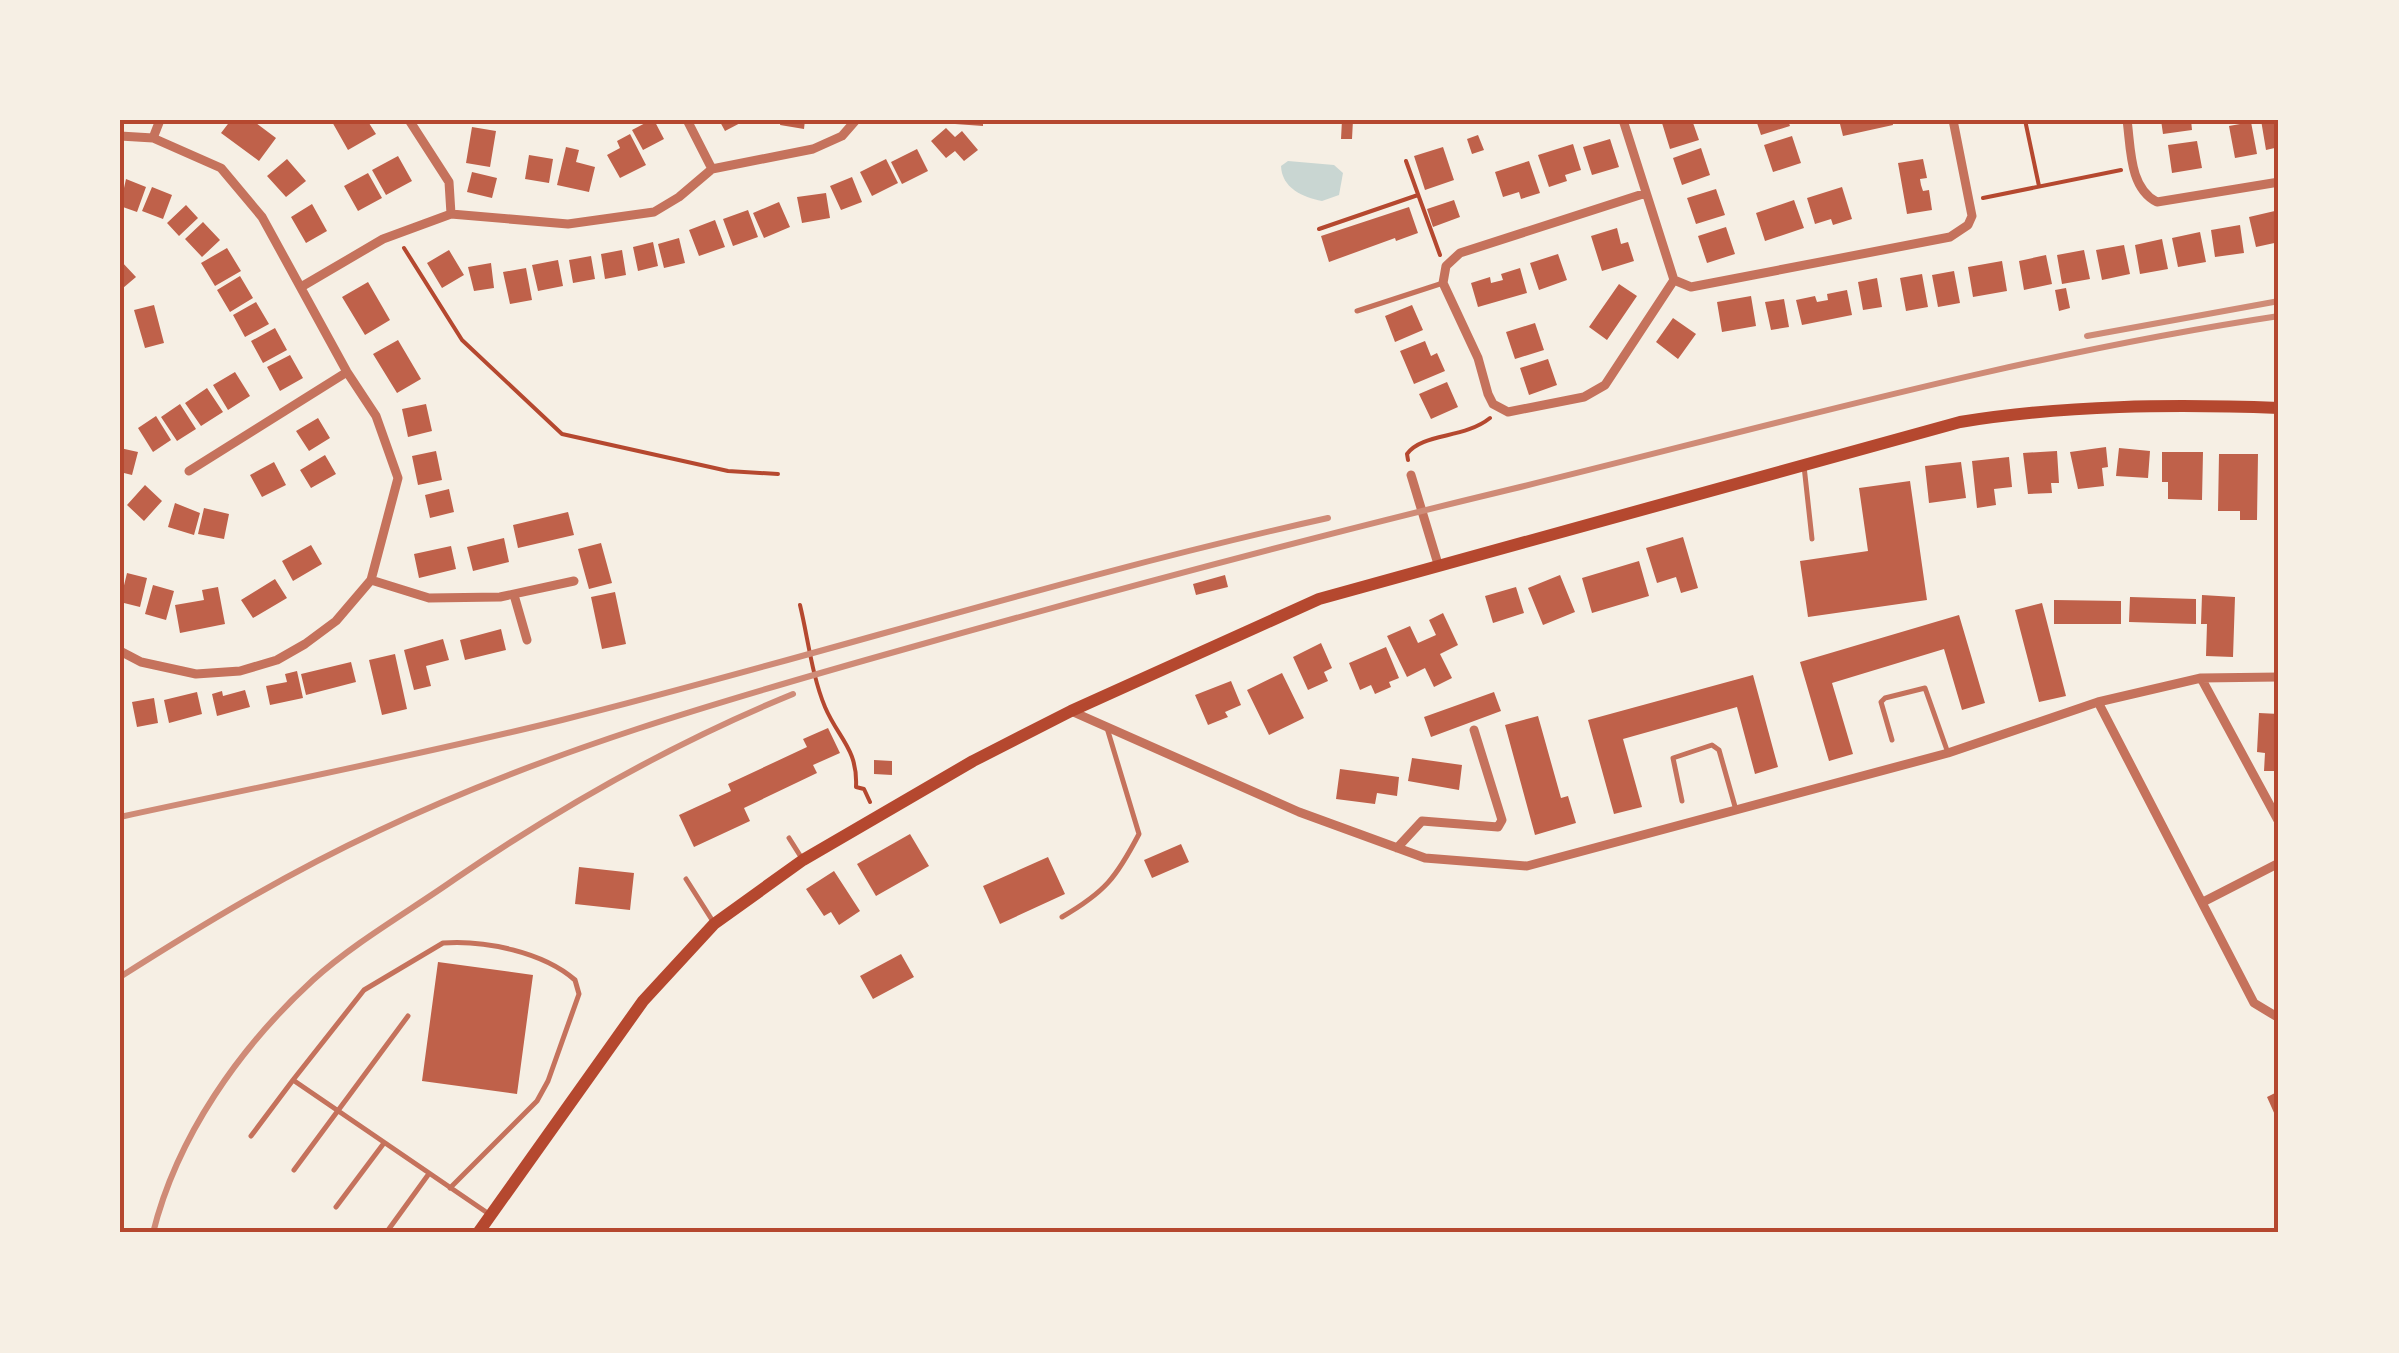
<svg xmlns="http://www.w3.org/2000/svg" width="2399" height="1353" viewBox="0 0 2399 1353" font-family="'Alegreya Sans',sans-serif">
  <rect width="100%" height="100%" fill="#f6efe4"/>
  <path fill="#c9d6d2" d="M1288 161 1334 165 1343 173 1339 195 1322 201C1302 197 1282 188 1281 166Z"/>
  <path fill="#bf614a" d="M231 120H252L276 138 259 161 221 133Z
    M331 120H367L376 134 348 150Z
    M651 120H654L664 139 643 150 632 130Z
    M719 120H746L725 131Z
    M781 120H805L804 129 780 125Z
    M956 120H983V126L955 124Z
    M1342 120H1353L1352 139H1341Z
    M1669 120H1692L1699 140 1670 149 1662 123Z
    M1756 120H1788L1790 126 1761 135Z
    M1839 120H1892L1893 125 1843 136Z
    M2161 120H2191L2192 130 2163 134Z
    M2261 120H2279V147L2266 150Z
    M2251 122 2257 154 2235 158 2229 126Z
    M472 127 496 131 490 167 466 163Z
    M946 128 955 137 962 131 978 150 964 161 955 151 946 158 931 141Z
    M630 134 646 165 620 178 607 155 620 148 617 141Z
    M1478 135 1484 150 1472 154 1467 139Z
    M1792 136 1801 163 1773 172 1764 145Z
    M1610 139 1619 167 1592 175 1583 147Z
    M2197 141 2202 168 2172 173 2168 145Z
    M1573 144 1581 170 1565 175 1567 181 1549 187 1538 155Z
    M566 147 579 150 576 162 595 167 589 192 557 185Z
    M1443 147 1454 180 1425 190 1414 156Z
    M1701 148 1710 175 1682 185 1673 158Z
    M917 149 928 171 902 184 891 162Z
    M529 155 553 159 549 183 525 179Z
    M398 156 412 181 386 195 372 170Z
    M287 159 306 181 286 197 267 176Z
    M886 159 898 183 872 196 860 172Z
    M1923 159 1927 178 1920 179 1921 185 1923 191 1929 190 1932 210 1907 214 1898 163Z
    M1529 161 1540 193 1521 199 1519 192 1503 197 1495 172Z
    M472 172 497 178 492 198 467 192Z
    M368 173 382 198 358 211 344 186Z
    M852 177 862 202 841 210 830 186Z
    M126 179 146 187 137 212 120 206Z
    M152 187 172 195 163 219 142 211Z
    M1842 187 1852 219 1833 225 1831 219 1815 224 1807 198Z
    M1716 189 1725 215 1696 224 1687 198Z
    M826 193 830 218 802 223 797 197Z
    M1454 200 1460 217 1433 227 1427 209Z
    M1794 200 1804 228 1765 241 1756 213Z
    M779 202 790 227 764 238 753 213Z
    M312 204 327 231 306 243 291 217Z
    M186 205 198 218 179 236 167 223Z
    M1409 207 1418 233 1396 241 1395 238 1329 262 1321 236Z
    M748 210 758 237 733 246 723 219Z
    M2279 210V242L2256 247 2249 217Z
    M715 220 725 247 699 256 689 230Z
    M203 222 220 240 202 257 185 239Z
    M2240 225 2244 253 2215 257 2211 230Z
    M1726 227 1735 254 1707 263 1698 236Z
    M1617 228 1621 244 1628 242 1634 261 1602 271 1591 236Z
    M2200 232 2206 262 2178 267 2172 238Z
    M679 238 685 263 664 268 658 244Z
    M2162 239 2168 269 2140 274 2135 245Z
    M653 242 658 266 638 271 633 247Z
    M2124 245 2130 274 2102 280 2096 250Z
    M227 248 241 271 215 286 201 263Z
    M449 250 464 275 442 288 427 263Z
    M622 250 626 275 605 279 601 254Z
    M2084 250 2090 279 2062 284 2057 255Z
    M1558 254 1567 280 1539 290 1530 263Z
    M2046 255 2052 284 2024 290 2019 261Z
    M591 256 595 279 573 283 569 260Z
    M120 260 136 277 123 288 120 285Z
    M558 260 563 286 538 291 532 265Z
    M2002 261 2007 291 1973 297 1968 267Z
    M491 263 494 288 474 291 468 267Z
    M526 268 532 300 510 304 503 272Z
    M1520 268 1527 293 1478 307 1471 283 1490 277 1491 283 1503 280 1501 274Z
    M1954 271 1960 303 1938 307 1932 275Z
    M1922 274 1928 307 1906 311 1900 278Z
    M240 276 253 298 230 312 217 290Z
    M1877 278 1882 307 1863 310 1858 282Z
    M368 282 390 320 365 335 342 297Z
    M1619 284 1637 296 1607 340 1589 327Z
    M2066 288 2070 308 2059 311 2055 290Z
    M1847 290 1852 315 1802 325 1796 300 1815 296 1817 302 1828 300 1827 294Z
    M1751 296 1756 326 1722 332 1717 302Z
    M1784 299 1789 327 1771 330 1765 302Z
    M256 302 269 324 245 337 233 315Z
    M154 305 164 343 145 348 134 310Z
    M1412 305 1423 330 1395 342 1385 316Z
    M1673 318 1696 334 1678 359 1656 342Z
    M1535 323 1544 350 1515 359 1506 332Z
    M275 328 287 350 263 363 251 341Z
    M398 340 421 379 397 393 373 354Z
    M1425 341 1431 356 1437 353 1445 371 1414 384 1400 351Z
    M290 355 303 378 280 391 267 367Z
    M1548 359 1557 385 1529 395 1520 368Z
    M235 372 250 396 228 410 213 385Z
    M1447 382 1458 407 1431 419 1419 394Z
    M207 388 223 412 201 426 185 403Z
    M180 404 196 429 177 441 161 417Z
    M426 404 432 431 408 437 402 409Z
    M156 416 171 440 153 452 138 428Z
    M318 418 330 438 309 451 296 431Z
    M2106 447 2108 467 2102 468 2104 486 2078 489 2070 452Z
    M120 448 138 452 132 475 120 472Z
    M2119 448 2150 451 2148 478 2116 476Z
    M436 451 442 480 418 485 412 456Z
    M2057 451 2059 483H2051L2052 493 2028 494 2023 453Z
    M2162 452H2203L2202 500 2168 499V482H2162Z
    M2219 454H2258L2257 520H2240V511H2218Z
    M325 455 336 474 311 488 300 470Z
    M2009 457 2012 487 1994 489 1996 505 1977 508 1972 461Z
    M274 462 286 485 262 497 250 475Z
    M1961 462 1966 498 1929 503 1925 466Z
    M1910 481 1927 600 1808 617 1800 561 1868 551 1859 488Z
    M145 485 162 501 144 521 127 505Z
    M449 489 454 512 430 518 425 495Z
    M175 503 200 513 194 535 168 527Z
    M204 508 229 514 224 539 198 534Z
    M568 512 574 535 518 548 513 525Z
    M1683 537 1698 588 1681 593 1676 577 1657 583 1646 548Z
    M504 538 509 562 473 571 467 547Z
    M601 543 612 583 589 589 578 549Z
    M311 545 322 564 293 581 282 561Z
    M451 546 456 569 419 578 414 554Z
    M1639 561 1649 596 1592 613 1582 578Z
    M127 573 147 578 140 607 120 602Z
    M1225 575 1228 587 1196 595 1193 584Z
    M1560 575 1575 612 1543 625 1528 588Z
    M275 579 287 598 253 618 241 600Z
    M153 585 174 591 166 620 145 614Z
    M218 587 225 624 180 633 175 605 204 600 202 590Z
    M1516 587 1524 613 1493 623 1485 596Z
    M615 592 626 644 602 649 591 597Z
    M2202 595 2235 597 2233 657 2206 656 2207 624H2201Z
    M2130 597 2196 599V624L2129 622Z
    M2054 600 2121 601V624H2054Z
    M2042 603 2066 696 2039 702 2015 610Z
    M1443 613 1458 645 1440 654 1452 678 1434 687 1425 668 1407 677 1387 636 1410 626 1418 643 1436 635 1429 620Z
    M1959 615 1985 703 1962 710 1944 649 1832 683 1853 754 1829 761 1800 662Z
    M501 629 506 650 465 660 460 640Z
    M443 639 449 660 426 666 431 686 414 690 404 650Z
    M1321 643 1332 668 1324 672 1328 681 1308 690 1293 657Z
    M1386 647 1399 678 1389 682 1391 687 1375 694 1371 685 1360 690 1349 663Z
    M395 654 407 709 382 715 369 660Z
    M351 662 356 682 306 695 301 674Z
    M297 671 303 698 270 705 266 686 287 682 285 674Z
    M1282 673 1304 718 1269 735 1247 690Z
    M1753 675 1778 767 1755 774 1737 707 1623 739 1642 807 1614 814 1588 720Z
    M1231 681 1241 705 1225 712 1228 717 1208 725 1195 695Z
    M245 690 250 707 217 716 212 694 222 691 223 696Z
    M197 692 202 714 169 723 164 700Z
    M1494 692 1501 711 1431 737 1424 717Z
    M154 698 158 723 137 727 132 702Z
    M2259 713 2279 714V771H2264L2265 753 2257 752Z
    M1538 716 1561 798 1568 796 1576 823 1535 835 1505 725Z
    M828 728 840 753 813 765 817 773 744 808 750 821 694 847 679 815 731 791 728 784 807 747 803 739Z
    M1412 758 1462 765 1459 790 1408 781Z
    M874 760 892 761V775L874 774Z
    M1340 769 1399 777 1397 796 1377 793 1375 804 1336 799Z
    M910 834 929 866 876 896 857 864Z
    M1181 844 1189 862 1152 878 1144 860Z
    M1048 857 1065 894 1000 924 983 886Z
    M579 867 634 873 630 910 575 904Z
    M834 871 860 911 839 925 831 912 824 916 806 889Z
    M901 954 914 977 873 999 860 976Z
    M438 962 533 975 517 1094 422 1081Z
    M2279 1091V1124L2267 1097Z"/>
  <g fill="none" stroke-linecap="round" stroke-linejoin="round">
    <path stroke="#b5482f" stroke-width="4" d="M2025 120 2039 186
      M1406 161 1440 255
      M1983 198 2121 170
      M1319 229 1418 195
      M404 248 462 340 562 434 728 471 778 474
      M1408 460 1407 454C1422 433 1464 439 1490 418
      M800 605C808 638 812 676 825 707 838 738 858 749 856 787L864 789 870 802"/>
    <path stroke="#c5725c" stroke-width="5" d="M1357 311 1443 283
      M1804 466 1812 539
      M1892 740 1881 702 1885 698 1925 688 1948 753
      M1682 801 1673 758 1712 745 1719 750 1736 810
      M789 838 801 857
      M686 879 714 923
      M1062 917C1105 892 1116 878 1139 834L1107 728
      M251 1136 293 1080
      M294 1170 408 1016
      M450 1188 537 1101 548 1081 579 994 575 980C543 952 485 940 443 943L364 990 293 1080 489 1214
      M336 1207 384 1143
      M386 1233 428 1175"/>
    <path stroke="#c5725c" stroke-width="9" d="M409 120 449 182 451 214
      M687 120 712 169
      M1623 120 1674 280 1691 287 1950 237 1968 225 1972 216 1953 120
      M2127 120C2131 148 2129 188 2157 202L2279 182
      M120 136 153 138 221 168 262 217 347 372 376 416 398 478 371 580 336 621 305 644 277 660 240 671 196 674 141 662 120 651
      M153 138 160 120
      M1646 193 1460 253 1446 266 1443 283 1478 358 1488 394 1493 404 1508 412 1584 397 1605 385 1674 280
      M301 287 383 239 451 214 568 224 654 212 679 197 712 169 813 149 842 136 856 120
      M189 471 347 372
      M1411 475 1438 564
      M371 580 429 598 500 597 574 581
      M514 595 527 640
      M2201 678 2279 822
      M2098 702 2254 1003 2279 1018
      M1071 711 1299 812 1425 858 1527 866 1948 753 2098 702 2201 678 2279 677
      M1397 848 1422 821 1498 827 1502 820 1474 730
      M2203 902 2279 863"/>
    <path stroke="#b5482f" stroke-width="12" d="M478 1233 643 1001 714 924 803 860 973 761 1071 711 1319 599 1960 422C2065 405 2173 404 2279 408"/>
    <path stroke="#cf8b77" stroke-width="6" d="M2087 336 2279 301
      M120 817C267 785 416 756 562 720 818 656 1070 575 1328 518
      M120 977C205 923 286 874 378 831 546 751 727 699 905 649 1107 592 1308 538 1512 489 1766 427 2020 355 2279 316
      M153 1233C177 1136 240 1047 313 980 355 942 408 912 455 879 562 806 673 743 793 694"/>
  </g>
  <rect width="2399" height="1353" fill="none" stroke="#f6efe4" stroke-width="245"/>
  <rect x="122" y="122" width="2154" height="1108" fill="none" stroke="#b5482f" stroke-width="4"/>
</svg>
